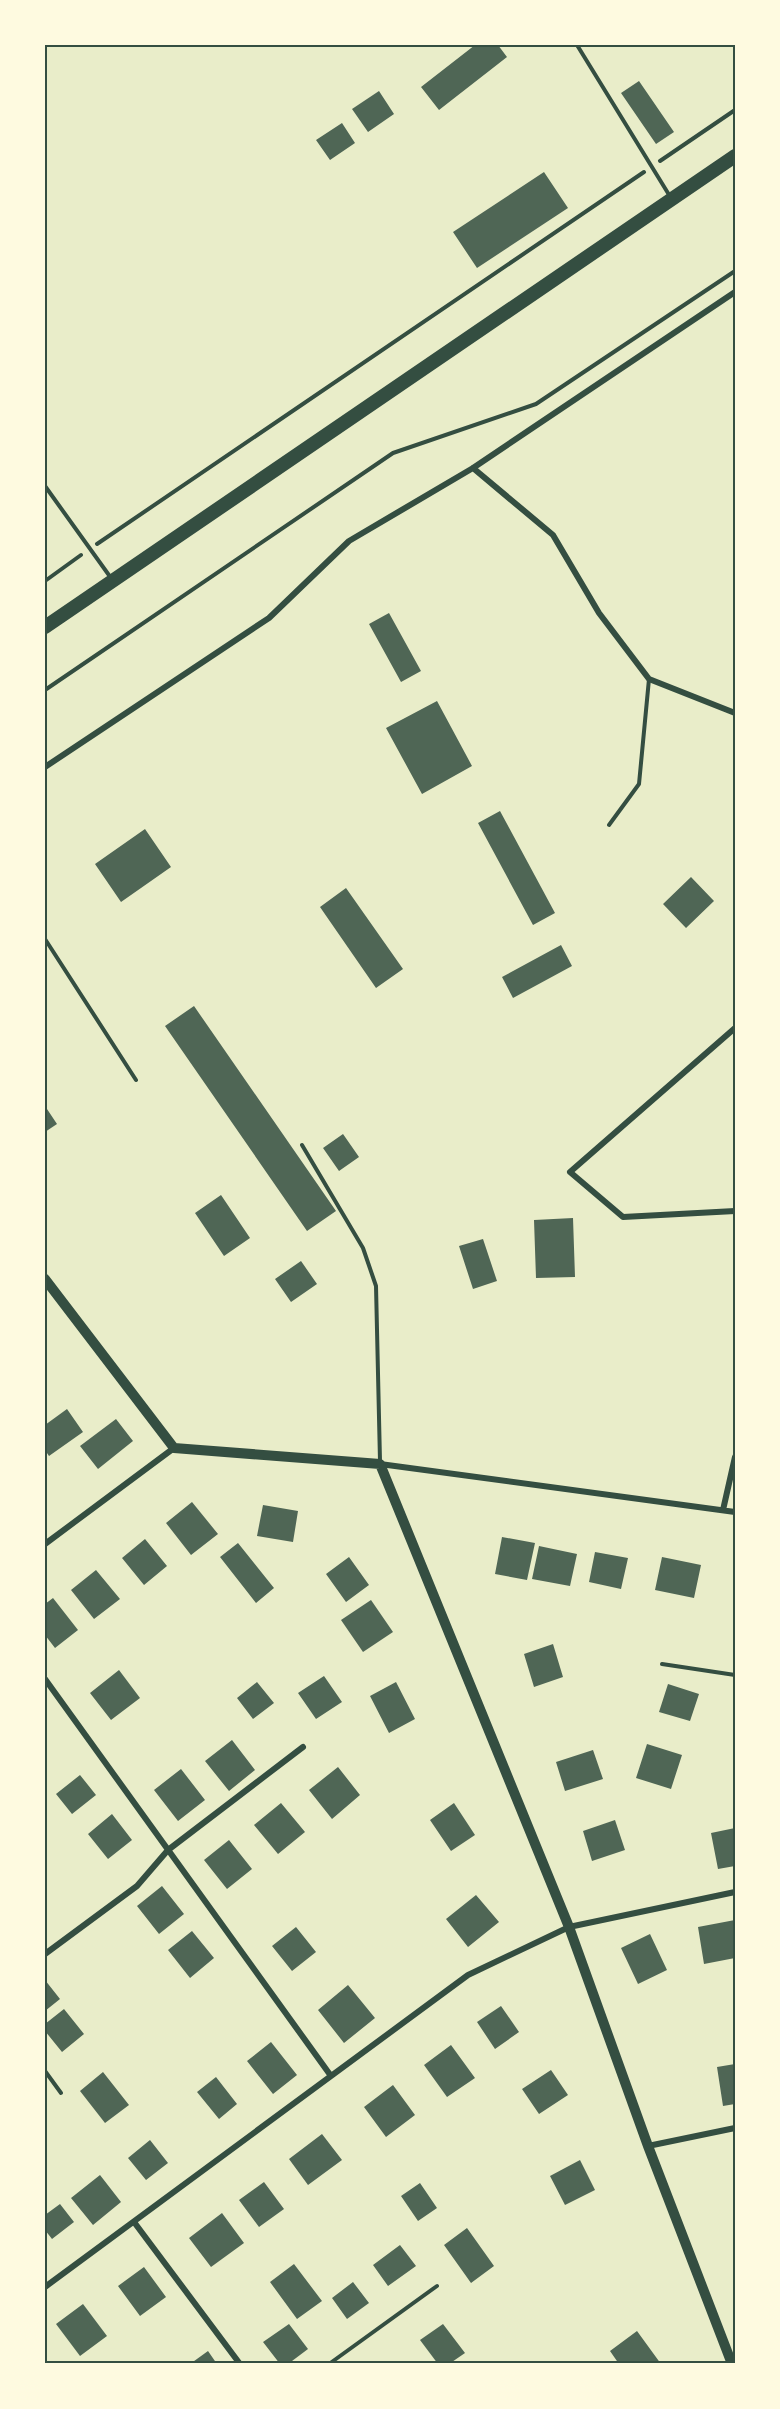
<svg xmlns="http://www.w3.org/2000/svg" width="780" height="2409" viewBox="0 0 780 2409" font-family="'Golos Text',sans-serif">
  <rect width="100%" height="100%" fill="#e9edc9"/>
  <path fill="#4f6655" d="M475 45H498L507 57 439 110 421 87Z
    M639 81 674 132 656 144 621 93Z
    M379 91 394 114 368 132 352 109Z
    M342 123 355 143 330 160 316 140Z
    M544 172 568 208 477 268 453 232Z
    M389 613 421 671 401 682 369 624Z
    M437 701 472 766 422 794 386 728Z
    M500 811 555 913 533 925 478 823Z
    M145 829 171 867 121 902 95 864Z
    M691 877 714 901 686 928 663 904Z
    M346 888 403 969 376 988 320 907Z
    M561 945 572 966 513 998 502 977Z
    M194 1006 336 1211 307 1231 165 1026Z
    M45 1106 57 1124 45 1132Z
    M343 1134 359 1157 339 1171 323 1148Z
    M221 1195 250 1238 224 1256 195 1213Z
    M573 1218 575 1277 536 1278 534 1220Z
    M483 1239 497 1281 473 1289 459 1246Z
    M301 1261 317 1284 291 1302 275 1279Z
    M67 1409 83 1432 49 1456 45 1450V1425Z
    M116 1419 133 1441 98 1469 80 1446Z
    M192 1502 218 1534 191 1555 166 1523Z
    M263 1505 298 1511 293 1542 257 1536Z
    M502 1537 535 1543 527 1580 495 1574Z
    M145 1539 167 1566 144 1585 122 1558Z
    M238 1543 274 1588 256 1603 220 1557Z
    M539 1546 577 1554 570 1586 532 1579Z
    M595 1552 628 1558 621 1589 589 1582Z
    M349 1557 369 1585 346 1602 326 1574Z
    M662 1557 701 1565 694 1598 655 1590Z
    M96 1570 120 1599 94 1619 71 1590Z
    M53 1598 78 1630 55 1648 45 1635V1604Z
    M371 1600 393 1632 363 1652 341 1620Z
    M553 1644 563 1677 534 1687 524 1654Z
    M119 1670 140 1698 111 1720 90 1693Z
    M324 1676 342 1702 316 1719 298 1693Z
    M257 1682 274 1703 253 1719 237 1698Z
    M396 1682 415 1719 389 1733 370 1696Z
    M668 1684 699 1694 690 1721 659 1712Z
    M232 1740 255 1770 229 1791 205 1761Z
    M647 1744 682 1755 671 1789 636 1778Z
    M593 1750 603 1779 565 1791 556 1762Z
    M338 1767 360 1795 332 1819 309 1790Z
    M181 1769 205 1800 178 1821 154 1790Z
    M80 1775 96 1795 72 1814 56 1794Z
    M281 1803 305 1832 278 1854 254 1825Z
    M454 1803 475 1835 451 1851 430 1820Z
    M112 1814 132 1840 108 1859 88 1834Z
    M615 1820 625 1850 592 1861 583 1831Z
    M735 1828V1866L718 1869 711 1833Z
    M229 1840 252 1869 227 1889 204 1860Z
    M162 1886 184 1914 159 1934 137 1906Z
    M476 1895 499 1922 468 1947 446 1919Z
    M735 1920V1958L704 1964 698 1927Z
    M296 1927 316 1952 292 1971 272 1946Z
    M192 1931 214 1958 190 1978 168 1950Z
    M650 1934 667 1970 638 1984 621 1948Z
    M45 1980 60 1999 45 2011Z
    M348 1985 375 2018 344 2043 318 2010Z
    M501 2006 519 2032 495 2049 477 2022Z
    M64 2009 84 2034 62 2052 45 2031V2024Z
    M271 2042 297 2075 273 2094 247 2061Z
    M451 2045 475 2078 447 2097 424 2065Z
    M735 2064V2104L723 2106 717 2067Z
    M551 2070 568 2095 539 2114 522 2089Z
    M103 2072 129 2105 105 2123 80 2091Z
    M216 2077 237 2104 219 2119 197 2092Z
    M393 2085 415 2115 386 2137 364 2107Z
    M322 2134 342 2160 308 2185 289 2159Z
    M150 2140 168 2163 146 2180 128 2158Z
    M580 2160 595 2190 565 2205 550 2176Z
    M100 2175 121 2202 93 2225 71 2198Z
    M264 2182 284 2209 259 2227 239 2200Z
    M420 2183 437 2208 418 2221 401 2196Z
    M60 2204 74 2222 52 2239 45 2230V2215Z
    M222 2213 244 2243 211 2267 189 2238Z
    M467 2228 494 2266 471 2283 444 2245Z
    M400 2245 416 2266 388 2286 373 2265Z
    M294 2264 322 2301 297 2319 270 2282Z
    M144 2267 166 2297 140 2316 118 2286Z
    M353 2282 369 2303 347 2319 332 2298Z
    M83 2304 107 2336 80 2356 56 2324Z
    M289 2324 308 2349 288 2364H280L263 2342Z
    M443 2324 465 2353 449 2364H438L420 2340Z
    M637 2331 661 2364H619L610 2351Z
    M208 2351 217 2364H190Z"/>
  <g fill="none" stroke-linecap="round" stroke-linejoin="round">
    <path stroke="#344e41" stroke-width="4" d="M660 161 735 110
      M97 544 644 172
      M45 581 81 555
      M45 690 393 453 536 404 735 271"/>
    <path stroke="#344e41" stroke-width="4" d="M577 45 671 198
      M45 486 111 578
      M609 825 639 784 649 679
      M45 939 136 1080
      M302 1145 363 1248 376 1286 380 1461
      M662 1664 735 1675
      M45 2071 61 2093
      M329 2364 437 2286"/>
    <path stroke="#344e41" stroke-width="6" d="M473 468 553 535 599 613 649 679 735 713
      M45 767 269 618 349 541 473 468 735 292
      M735 1028 570 1172 623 1217 735 1211
      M380 1464 735 1512
      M723 1510 735 1457
      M45 1544 174 1448
      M45 1679 331 2076
      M45 1954 137 1886 168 1850 303 1747
      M648 2146 735 2128
      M134 2222 240 2364
      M45 2287 468 1975 569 1927 735 1892"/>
    <path stroke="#344e41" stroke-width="10" d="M45 1279 174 1448 380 1464 569 1927 648 2146 732 2364"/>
    <path stroke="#344e41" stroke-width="14" d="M45 627 735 156"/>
  </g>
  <rect width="780" height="2409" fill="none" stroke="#fefae0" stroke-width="93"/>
  <rect x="46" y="46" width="688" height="2316" fill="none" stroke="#344e41" stroke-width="2"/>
</svg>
